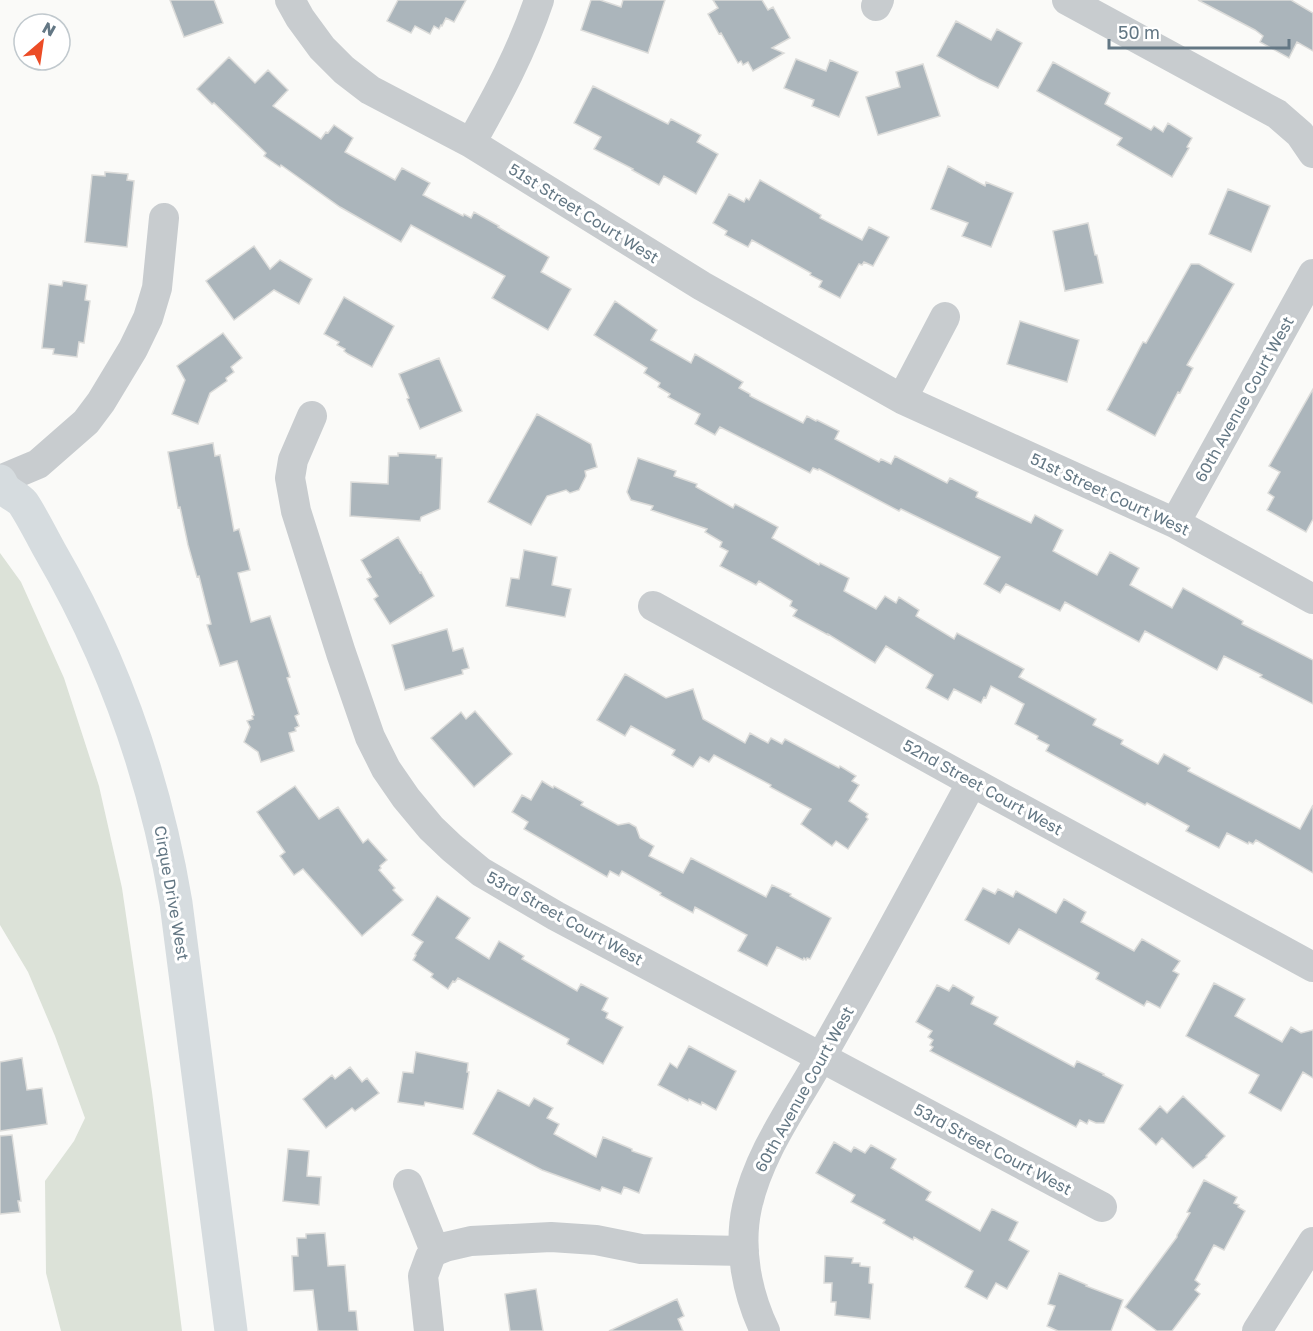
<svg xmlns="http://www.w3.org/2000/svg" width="1313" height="1331" viewBox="0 0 1313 1331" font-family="'Golos Text',sans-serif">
  <rect width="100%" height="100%" fill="#fafaf8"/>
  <path fill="#dce2d8" d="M0 553 21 582 64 678 99 786 122 888 152 1092 182 1331H61L46 1273 45 1181 74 1141 85 1118 55 1036 28 972 0 925Z"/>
  <path fill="#abb5bb" stroke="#dcdcda" stroke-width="1.5" d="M170 0H214L223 23 184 37Z
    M398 0H466L454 22 446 18 442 26 441 25 439 29 434 26 430 34 415 26 411 33 387 21Z
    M591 0H600L621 7 623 0H665L648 53 581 30Z
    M713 0H762L768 10 773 7 790 38 772 48 784 53 753 71 748 62 743 65 741 61 738 63 721 33 719 34 708 14 718 8Z
    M1198 0H1291L1313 13V51L1297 42 1289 58 1260 42 1263 36 1255 30Z
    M956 21 991 40 997 29 1022 43 998 88 979 79 937 56Z
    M229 57 255 83 268 70 288 90 273 106 321 139 326 132 328 133 334 125 353 138 345 152 395 180 402 168 430 183 423 195 463 216 464 214 471 218 474 212 499 226 498 227 549 257 541 272 571 289 548 330 492 298 505 276 411 225 401 242 340 207 281 165 280 167 264 156 266 153 214 103 212 104 197 89Z
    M796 59 826 71 830 60 858 72 839 117 812 106 814 100 784 88Z
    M1053 62 1110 93 1105 104 1151 130 1154 126 1163 132 1168 123 1192 138 1187 147 1189 148 1172 177 1117 145 1122 138 1037 91Z
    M923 64 940 116 878 135 866 97 900 87 896 72Z
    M593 86 668 124 671 119 701 135 697 142 718 154 696 194 664 176 659 185 632 170 633 169 594 149 601 137 574 123Z
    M948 166 985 186 986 182 1013 193 991 247 962 236 968 223 931 209Z
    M105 172 128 174 127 180 134 181 127 247 85 242 92 175 105 176Z
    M760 180 821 215 820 218 862 240 869 227 889 237 873 266 864 262 862 265 859 264 840 298 819 287 822 281 810 275 811 273 752 240 748 247 725 235 727 231 713 223 729 194 744 202 746 198 749 200Z
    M1228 189 1270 206 1251 252 1209 234Z
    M1088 223 1095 255H1097L1103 283 1065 291 1053 231Z
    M254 246 270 269 280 260 312 279 299 304 274 290 234 320 206 281Z
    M1191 264H1199L1234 284 1187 365 1193 368 1180 393 1178 392 1155 436 1107 410 1143 342 1146 343Z
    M63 281 87 285 85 300 90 301 84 343 79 342 77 357 53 354 54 349 42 348 49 284 62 286Z
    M344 297 394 326 372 367 348 354 344 351 345 349 337 345 339 342 324 334Z
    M615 301 657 330 651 340 691 363 695 354 743 382 739 388 750 394V396L803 423 807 416 816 421 817 420 839 431 835 439 879 462 881 459 891 464 895 456 947 483 950 478 978 492 976 497 1031 523 1035 515 1063 530 1053 551 1097 575 1110 552 1139 568 1130 585 1172 608 1183 588 1243 621 1242 624 1313 660V704L1260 677 1262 675 1224 656 1217 670 1145 631 1139 642 1065 602 1060 611 1006 584 1000 593 984 584 1000 557 901 509 899 511 819 469 818 470 813 468 810 473 720 427 715 435 695 424 700 414 668 397 670 394 658 387 660 383 644 373 647 368 594 335Z
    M1020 321 1079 340 1067 382 1007 364Z
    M223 333 242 358 231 367 234 372 226 378 227 381 210 393 198 424 172 414 185 380 177 366Z
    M439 358 462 411 420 429 407 399 409 398 399 374Z
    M1313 389V519L1306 532 1267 510 1274 497 1268 493 1280 472 1269 466Z
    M537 414 591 444 597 467 585 471 586 476 579 490 570 493 566 490 547 496 531 525 488 502Z
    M213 443 215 456 220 455 234 531 239 529 250 570 238 573 251 622 270 616 290 677 287 678 299 714 295 716 299 726 295 728 296 731 289 733 294 751 261 762 258 752 244 742 250 727 247 721 253 719 252 716 254 715 237 661 220 666 207 625 211 624 199 576 197 577 188 545 180 507 178 508 168 452Z
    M398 453 436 455V458H442L440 509 421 517 420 521 350 516 351 482 388 484 389 456H398Z
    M638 458 676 471 674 476 697 484 696 487 733 508 735 504 778 527 772 538 819 565 820 563 849 578 844 591 876 609 885 596 896 603 899 597 919 610 916 616 954 639 957 633 1024 669 1019 677 1096 719 1093 725 1123 740 1121 744 1141 755 1158 764 1164 754 1190 768 1188 771 1300 829 1313 805V873L1256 840 1253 844 1249 842 1248 844 1227 833 1219 848 1186 831 1189 826 1147 803 1145 805 1046 751 1049 745 1037 739 1038 736 1015 724 1024 704 991 686 986 698 984 697 981 703 954 689 948 700 926 688 933 675 886 646 875 663 828 634V635L793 616 797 610 790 606 792 601 759 581 756 585 720 566 728 551 720 547 722 542 705 532 707 529 651 510 653 506 631 500 627 492Z
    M398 537 420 573 421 572 434 596 390 624 374 599 378 596 367 579 371 577 361 560Z
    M524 550 557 557 552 585 571 589 565 617 506 606 511 578 519 579Z
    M447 629 453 651 463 648 469 668 462 670 463 674 405 690 392 645Z
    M625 674 666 698 693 689 703 719 745 743 750 733 768 743 771 738 782 744 785 739 839 768 840 766 856 776 852 781 859 785 849 801 868 814 866 817 868 819 848 849 836 841 832 846 801 824 811 809 770 787 771 785 714 755 709 762 700 757 693 767 672 755 675 750 631 726 625 736 597 720Z
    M475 711 512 754 474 787 431 738 461 712 466 719Z
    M542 781 553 788 554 786 583 802 581 805 618 825 629 823 636 827 640 838 654 846 649 856 683 873 691 858 766 897 772 885 791 894 790 896 831 918 810 959 807 958 806 960 804 958 803 960 777 947 767 966 738 951 747 935 695 907 693 913 660 895 661 893 622 871 619 876 610 871 607 877 524 829 528 822 512 812 522 795 531 800Z
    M295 786 319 819 338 807 363 843 368 839 387 860 380 866 381 868 379 870 395 888 393 890 403 900 362 936 303 869 294 875 280 856 285 852 257 812Z
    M983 888 995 894 998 889 1013 897 1016 891 1056 913 1064 899 1086 912 1081 922 1134 951 1142 939 1180 961 1173 971 1179 974 1160 1008 1147 1001 1144 1006 1096 979 1099 973 1019 929 1009 944 965 920Z
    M437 896 470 918 456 938 489 959 499 941 524 956 522 959 577 991 581 984 608 998 602 1010 608 1013 606 1018 623 1027 603 1064 567 1044 569 1039 519 1012 458 978 455 982 453 981 448 989 431 977 433 974 413 960 416 955 415 954 423 942 412 935Z
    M1214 983 1245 999 1235 1016 1282 1042 1291 1027 1301 1033 1313 1030V1078L1303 1072 1281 1111 1249 1093 1259 1075 1186 1036Z
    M937 985 949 991 953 985 974 997 971 1004 998 1017 994 1024 1074 1067 1077 1061 1104 1074 1103 1075 1123 1085 1104 1123H1096L1089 1120 1087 1124 1080 1120 1076 1127 930 1051 933 1047 930 1045 933 1040 928 1037 932 1031 916 1022Z
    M689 1046 736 1071 716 1110 702 1102 701 1105 689 1099 688 1101 658 1085 670 1063 677 1068Z
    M416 1052 468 1063 467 1072H469L463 1109 425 1102 424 1106 398 1102 403 1072 413 1073Z
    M22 1058 27 1090 42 1088 47 1124 0 1131V1062Z
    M350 1067 362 1082 367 1078 379 1093 355 1111 352 1108 326 1128 303 1099 332 1075 335 1079Z
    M498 1090 529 1106 534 1098 553 1108 547 1118 559 1124 554 1134 596 1157 603 1137 632 1149V1151L652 1158 639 1193 624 1187 621 1194 602 1187 600 1191 542 1170 473 1134Z
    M1183 1096 1225 1136 1206 1156 1207 1157 1193 1168 1162 1138 1156 1145 1139 1129 1160 1106 1167 1113Z
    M12 1135 21 1201H18L20 1212 0 1214V1136Z
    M834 1142 851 1152 854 1147 865 1153 871 1145 896 1159 891 1168 931 1192 926 1200 980 1231 992 1209 1018 1222 1009 1240 1029 1251 1007 1289 996 1283 987 1299 965 1287 973 1271 914 1237 913 1240 883 1223 885 1220 851 1202 855 1195 816 1173Z
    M288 1149 309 1151 307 1176 321 1177 319 1205 283 1201Z
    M1204 1180 1237 1197 1234 1203 1239 1205 1238 1207 1245 1211 1224 1250 1214 1245 1195 1280 1200 1284 1195 1290 1200 1294 1172 1331H1157L1125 1307 1177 1237V1235L1190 1213 1187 1212Z
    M325 1233 328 1266 345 1265 349 1311H356L358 1331H318L313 1290 294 1291 292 1256H298L297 1238H306V1234Z
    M825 1256 853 1258 852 1263H860V1266L870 1267 869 1283 873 1284 870 1319 835 1315 836 1302H831L832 1283H824Z
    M1059 1273 1087 1285 1086 1286 1123 1300 1111 1331H1058L1047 1326 1055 1306 1048 1304Z
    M536 1289 543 1331H510L505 1294Z
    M677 1299 684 1316 678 1319 683 1331H609Z"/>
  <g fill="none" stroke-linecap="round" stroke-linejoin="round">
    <path stroke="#c8cccf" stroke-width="30" d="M290 0 300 18 322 48 344 70 370 90 471 143 702 286 902 399 1175 523 1313 599
      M1067 0 1277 114 1300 134 1313 153
      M876 6 879 0
      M471 143C497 97 522 51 539 0
      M902 399 945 317
      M312 416 293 460 290 478 296 511 341 653 370 737 386 769 406 798 431 828 452 848 481 872 556 916 1102 1207
      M0 480 38 464 86 422 101 402 133 349 148 318 157 288 164 218
      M1175 523 1313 274
      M653 606 972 782 1313 967
      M408 1184 435 1251
      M429 1331 423 1276 430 1257 435 1251 445 1247 471 1241 551 1237 596 1240 641 1249 744 1251
      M765 1331C747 1294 738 1248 747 1207 759 1152 794 1106 821 1057 873 966 922 874 972 782
      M1257 1331 1313 1242"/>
    <path stroke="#d6dcdf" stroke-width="33" d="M0 481C2 484 3 487 5 489 10 495 18 497 23 503 33 518 41 535 50 551 114 661 155 778 176 903L231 1331"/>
  </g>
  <g text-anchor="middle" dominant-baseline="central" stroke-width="6" stroke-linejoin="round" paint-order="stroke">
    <g font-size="16" fill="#637784" stroke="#fff">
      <text transform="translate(584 213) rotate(32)">51st Street Court West</text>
      <text transform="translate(1244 399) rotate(-61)">60th Avenue Court West</text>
      <text transform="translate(1110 494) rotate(25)">51st Street Court West</text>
      <text transform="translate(983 787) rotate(29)">52nd Street Court West</text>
      <text transform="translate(172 893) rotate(80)">Cirque Drive West</text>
      <text transform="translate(565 918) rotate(29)">53rd Street Court West</text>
      <text transform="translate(804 1089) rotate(-61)">60th Avenue Court West</text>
      <text transform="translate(993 1149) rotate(28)">53rd Street Court West</text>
    </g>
  </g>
  <g transform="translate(42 42) rotate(29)"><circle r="28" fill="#ffffff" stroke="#c1c9ce" stroke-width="1.5"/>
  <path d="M0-4.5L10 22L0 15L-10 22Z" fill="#ec4c26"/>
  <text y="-9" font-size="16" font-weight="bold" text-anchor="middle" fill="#637784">N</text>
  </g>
  <path d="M1109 39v9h180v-9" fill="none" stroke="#637784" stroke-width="3"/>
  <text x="1118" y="39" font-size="18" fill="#637784" stroke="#ffffff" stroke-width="4.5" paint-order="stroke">50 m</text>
</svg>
